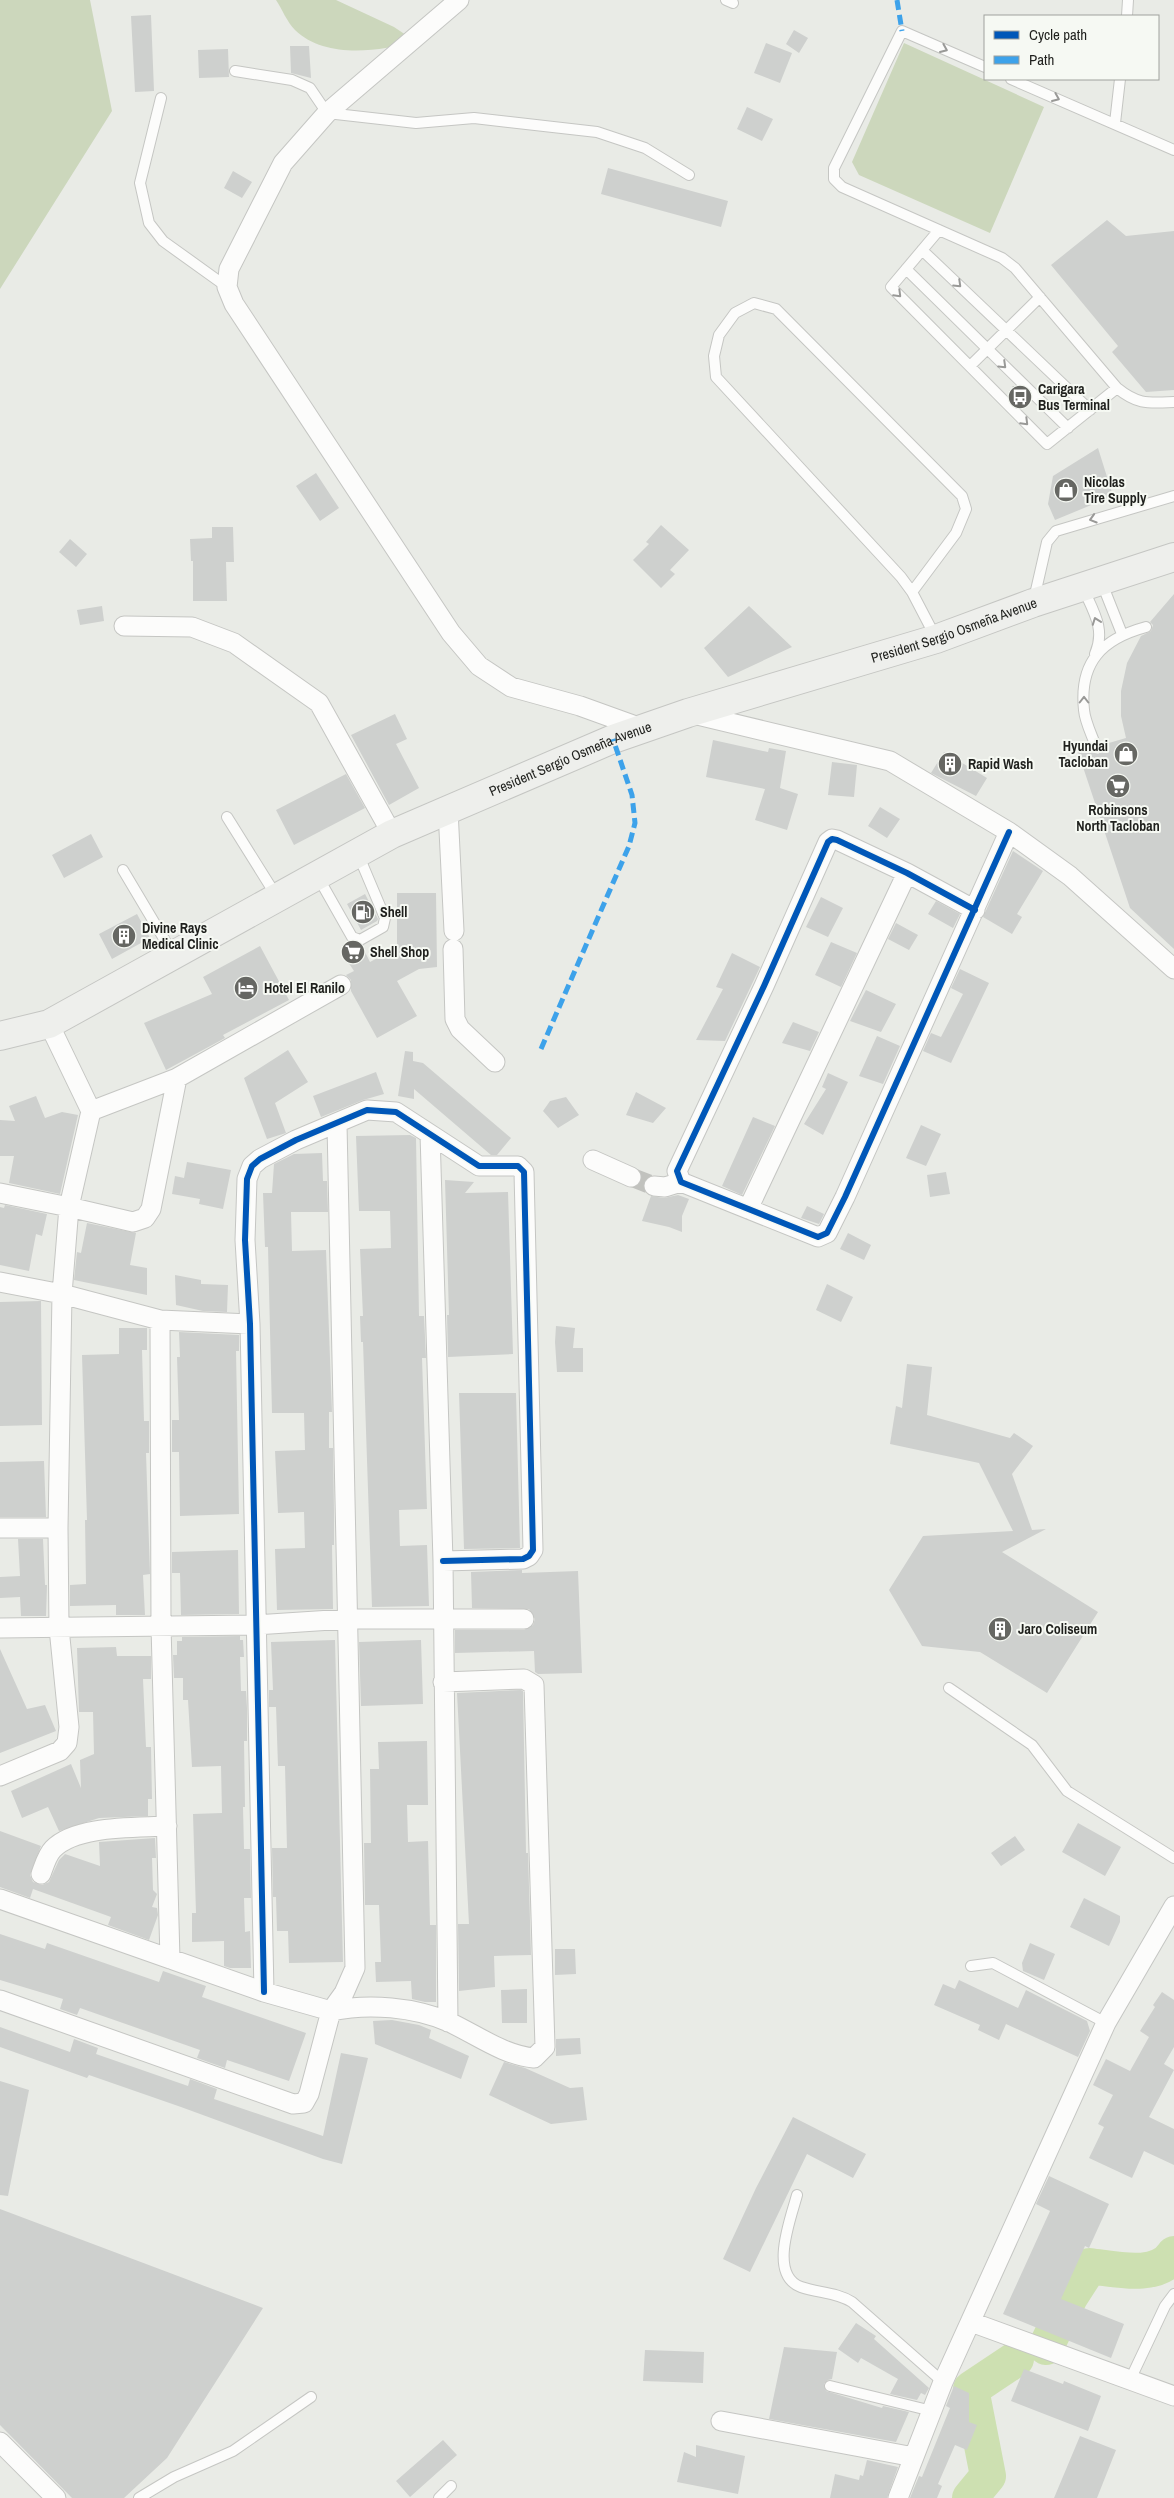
<svg xmlns="http://www.w3.org/2000/svg" width="1174" height="2498" viewBox="0 0 1174 2498" font-family="'Archivo Narrow',sans-serif">
  <rect width="100%" height="100%" fill="#e9ebe6"/>
  <path fill="#ccd7bc" d="M0 0H90L112 111 0 289Z
    M276 0H336L394 27 415 41C379 52 325 59 295 30 287 22 282 9 276 0Z
    M904 43 1044 107 990 233 859 175 852 162Z"/>
  <g fill="none" stroke-linecap="round" stroke-linejoin="round">
    <path stroke="#cde0b1" stroke-width="36" d="M1046 2347 1070 2297 1090 2266C1115 2269 1158 2280 1174 2254
      M970 2498 988 2476 971 2389 1016 2359"/>
  </g>
  <path fill="#ced0ce" d="M151 15 154 91 135 92 131 16Z
    M794 30 808 38 799 53 786 44Z
    M766 43 792 53 780 83 754 73Z
    M290 46H309L311 78 291 73Z
    M228 49 229 77 199 78 198 50Z
    M747 107 773 119 762 141 737 129Z
    M608 168 728 201 721 227 601 194Z
    M233 171 252 182 242 198 224 188Z
    M1107 220 1126 236 1174 231V390L1146 392 1112 352 1118 346 1051 265Z
    M1098 448 1113 496 1055 520 1048 504 1053 476Z
    M316 473 339 508 320 521 296 486Z
    M661 525 689 550 670 570 675 574 661 588 633 560 649 544 646 542Z
    M212 527H233L234 562H226L227 601H193V561H191L190 539 212 538Z
    M70 539 87 554 76 567 59 552Z
    M1174 594V949L1130 908 1078 752 1089 749 1092 752 1098 754 1102 751V745L1126 738 1121 716V691L1127 663 1141 636 1151 631 1153 625 1150 622Z
    M102 606 104 621 80 625 77 610Z
    M749 606 792 647 728 677 704 648Z
    M395 714 407 739 396 744 419 788 389 805 351 735Z
    M713 740 768 752 769 748 786 751 780 788 798 794 787 830 755 820 765 789 706 777Z
    M944 752 987 778 976 796 931 773Z
    M832 762 857 765 854 797 828 795Z
    M346 774 365 808 294 845 276 810Z
    M880 807 900 819 887 838 868 826Z
    M91 834 103 857 64 878 52 855Z
    M1013 851 1043 871 1017 914 1022 917 1012 934 983 917Z
    M397 893H436L437 967 419 969 397 981 417 1016 377 1038 351 991V980L346 975 354 971 346 959 364 950 370 962 394 949 397 956Z
    M365 894 378 919 377 921 361 930 347 904Z
    M821 897 843 908 828 937 806 927Z
    M936 901 960 914 953 928 928 914Z
    M137 914 150 938 112 959 99 934Z
    M896 923 918 935 909 950 888 939Z
    M831 942 857 953 841 987 815 975Z
    M260 946 289 1000 223 1035 225 1038 166 1070 144 1023 212 994 203 977Z
    M732 953 760 967 725 1041 696 1040 723 989 716 987Z
    M960 969 989 983 951 1063 923 1051 931 1033 941 1037 963 994 951 988Z
    M866 990 896 1004 881 1032 850 1021Z
    M793 1022 819 1032 810 1051 782 1043Z
    M877 1036 900 1046 883 1084 859 1076Z
    M288 1050 308 1082 275 1103 286 1133 267 1139 244 1078Z
    M405 1051 413 1052V1061L423 1063 511 1138 497 1155H491L414 1089V1099L398 1096Z
    M376 1072 384 1094 363 1100 321 1117 313 1096Z
    M828 1073 848 1082 823 1135 804 1124 826 1089 822 1087Z
    M636 1092 666 1108 653 1123 626 1115Z
    M36 1096 45 1118 62 1112 78 1115 60 1194 9 1183 14 1156H0V1120L15 1121 9 1106Z
    M566 1097 579 1115 558 1128 543 1111 550 1101Z
    M753 1117 775 1126 742 1195 722 1186Z
    M921 1125 941 1134 926 1166 906 1158Z
    M410 1135 416 1138 419 1316H424L426 1358H422L427 1509 399 1510 400 1546 427 1545 429 1606 372 1607 363 1342H361L360 1316H363L360 1249 391 1248 390 1211H359L356 1136Z
    M322 1153 323 1181H327L328 1212H291L292 1251 326 1250 332 1412H329V1448H333L334 1512V1545H332L333 1609 277 1610 275 1549 305 1548 304 1512 278 1513 275 1451 305 1450 304 1413H272L268 1247H265L263 1193H272L274 1164 294 1154Z
    M187 1162 231 1170 223 1209 199 1204 200 1199 172 1194 175 1176 184 1178Z
    M946 1172 950 1194 930 1197 927 1175Z
    M445 1180 474 1182 465 1193 508 1192 513 1354 448 1357 447 1315H449Z
    M678 1195 689 1199 682 1216V1232L669 1227 642 1221 651 1196 664 1198Z
    M5 1205 47 1214 42 1236 36 1234 29 1271 0 1265V1207L4 1208Z
    M807 1206 824 1214 819 1224 801 1218Z
    M87 1223 136 1233 130 1265 147 1268V1295L74 1280 77 1252 81 1253Z
    M848 1233 871 1245 864 1260 840 1249Z
    M175 1275 201 1280V1284L228 1285 227 1312 203 1311 176 1305Z
    M827 1284 853 1297 841 1322 816 1310Z
    M41 1301 42 1425 0 1426V1302Z
    M556 1326 575 1328 573 1348H583V1372H557L555 1342Z
    M119 1328H147V1350H142L144 1421H149V1453H146L150 1574 143 1575 145 1615H116V1605L70 1606V1585L86 1584 85 1520H87L82 1355 119 1354Z
    M179 1332 239 1335V1351H236L239 1514 180 1516 179 1452H172V1420H179L177 1357H180Z
    M907 1364 932 1367 927 1415 1010 1438 1014 1433 1033 1446 1012 1474 1032 1530 1046 1529 1002 1552 1098 1612 1047 1693 980 1652 922 1646 889 1590 923 1536 1013 1531 979 1463 890 1444 896 1406 902 1408Z
    M459 1393H516L520 1548 464 1549Z
    M44 1461 46 1517H0V1462Z
    M18 1539H43L45 1585H47L46 1616H21L20 1597 0 1598V1577L20 1576Z
    M238 1550 239 1614 181 1615 180 1573H172V1552Z
    M522 1570V1573L578 1571 582 1673 538 1674 535 1672 534 1651 455 1653V1630H524L533 1625 535 1619 529 1609 472 1608 471 1572Z
    M240 1636V1640H243L244 1657H240L241 1691H246L247 1708V1741H244L245 1807H243L244 1849H250L251 1898H244L245 1932 250 1931 251 1968H230L224 1966V1941L192 1942V1913H196L193 1814 222 1813 221 1766 192 1767 188 1700H183V1678H174L173 1655H177V1641H182V1637Z
    M335 1640 343 1962 289 1963 288 1931H277L276 1897H273L272 1848H287L285 1766H278L276 1707H269V1690H273L271 1642Z
    M421 1640 423 1704 361 1706 359 1642Z
    M116 1647 117 1656H151V1679H143L146 1747H151L152 1799H148V1816L99 1818 59 1831 48 1807 22 1818 11 1791 71 1764 81 1788 80 1760 94 1754 93 1712H79L77 1648Z
    M0 1649 27 1709 45 1705 56 1731 0 1753Z
    M521 1690 523 1691 526 1853H528L531 1955 494 1956 495 1987 459 1991 458 1924H469L457 1693Z
    M427 1741 428 1805H407L408 1842 428 1841 430 1925H436V2002H425L412 1999 411 1981 376 1982 375 1962H381L379 1905H365L364 1843H371L370 1769H379L378 1742Z
    M1078 1823 1121 1847 1105 1876 1062 1852Z
    M0 1831 41 1846 30 1875 33 1882 42 1885 49 1882 59 1860 65 1854 100 1866 99 1842 155 1838 156 1858H152L153 1890 157 1894 152 1907 157 1908 158 1915 149 1940 108 1925 111 1917 33 1889 30 1898 0 1887Z
    M1015 1836 1025 1850 1001 1866 991 1853Z
    M1084 1898 1120 1916V1922L1109 1946 1070 1927Z
    M0 1934 45 1949 47 1943 159 1982 163 1971 206 1986 202 1997 306 2033 289 2081 227 2060 225 2068 197 2058 200 2050 80 2008 77 2015 60 2009 63 1999 0 1980Z
    M1030 1943 1055 1954 1044 1980 1023 1971 1022 1963Z
    M555 1949H575L576 1974 555 1975Z
    M959 1980 1018 2008 1026 1990 1087 2021 1090 2031 1078 2057 1006 2024 999 2040 978 2030 980 2025 934 2005 943 1984 955 1989Z
    M527 1989V2023H502L501 1990Z
    M1162 1992 1174 2000V2047L1164 2064 1174 2070 1149 2117 1174 2129V2165L1144 2151 1132 2178 1089 2158 1104 2127 1098 2124 1113 2095 1093 2085 1106 2059 1130 2071 1149 2037 1140 2031 1155 2007 1153 2005Z
    M392 2020 419 2025 431 2030 429 2038 469 2056 461 2079 375 2044 373 2021Z
    M0 2027 70 2052 74 2039 98 2048 96 2054 188 2086 190 2079 217 2089 214 2099 323 2136 341 2053 368 2058 342 2164 323 2159 181 2107 89 2075 87 2078 0 2047Z
    M580 2038 581 2054 556 2056V2039Z
    M504 2062 525 2068 570 2088 583 2087 587 2120 551 2124 489 2095Z
    M0 2081 29 2090 8 2196 0 2195Z
    M793 2117 866 2154 853 2178 807 2154 750 2272 723 2259 756 2188Z
    M1049 2176 1109 2204 1089 2248 1085 2246 1061 2299 1124 2324 1111 2358 1003 2314 1050 2211 1036 2204Z
    M0 2209 263 2308 167 2458 124 2498H72L0 2425Z
    M856 2323 876 2336 874 2339 929 2388 925 2395 921 2393 917 2400 890 2394 898 2379 861 2358 858 2363 838 2349Z
    M784 2347 837 2352 832 2379 828 2380 824 2384 826 2391 882 2408 883 2406 909 2412 896 2442 769 2419Z
    M645 2350 704 2352 703 2383 643 2381Z
    M1024 2369 1063 2384 1064 2381 1101 2396 1088 2431 1011 2401Z
    M954 2386 969 2393V2422L977 2425 967 2450 955 2445 938 2484 942 2486 937 2498H910L919 2476 922 2477 950 2408 946 2406Z
    M1080 2436 1116 2450 1097 2498H1054Z
    M443 2440 457 2455 410 2497 396 2481Z
    M696 2445 745 2456 738 2494 677 2482 684 2452 696 2457Z
    M867 2460 898 2467 887 2498H830L835 2474 859 2480 860 2475 863 2476Z"/>
  <g fill="none" stroke-linecap="round" stroke-linejoin="round">
    <path stroke="#c1c2be" stroke-width="19" stroke-dasharray="19 9" stroke-linecap="butt" d="M631 1177 654 1186"/>
    <g stroke="#c5c6c3" stroke-width="12">
      <path id="lane" d="M726 0 733 3
        M1127 16 1128 0
        M985 67 902 31 834 168V179L842 187 1002 258 1015 268 1117 388C1138 405 1148 403 1174 402
        M235 71 292 80 310 88 327 113 416 123 474 118 597 132 645 148 689 175
        M1011 79 1174 150
        M161 98 140 183 149 223 163 241 227 287
        M1115 123 1120 79
        M939 230 891 287 1047 444 1117 388
        M922 250 1090 410
        M906 269 1068 428
        M970 366 1040 297
        M1101 581 1122 634
        M1083 588C1093 611 1106 629 1095 654
        M912 592 956 533 966 509 962 496 776 309 754 303 735 313 719 335 714 356 716 377 901 577 912 592 936 638
        M1034 599 1047 542 1056 531 1174 496
        M1096 747C1092 735 1085 722 1084 710 1079 662 1102 639 1146 627
        M227 817 277 897
        M123 870 173 954
        M318 877 352 937 360 940 383 927 385 918 358 854
        M949 1688 1032 1745 1067 1791 1174 1858
        M971 1966 993 1963 1106 2023
        M797 2195C791 2218 768 2275 801 2287 818 2293 836 2292 852 2302L943 2382
        M1130 2380 1165 2306 1174 2294
        M830 2386 932 2411
        M139 2498 174 2477 233 2451 311 2397
        M439 2498 451 2486"/>
    </g>
    <g stroke="#c5c6c3" stroke-width="21">
      <path id="street" d="M459 0 327 113 283 163 229 269 227 287 234 304 451 633 479 666 511 687 580 706 641 728
        M124 626 192 627 234 643 319 703 392 834
        M689 713 890 761 1009 832 1070 876 1174 969
        M448 810 454 931
        M975 910 907 873 837 840 832 839 828 842 764 986 677 1171 681 1182 818 1237 827 1233 845 1197 1009 832
        M453 949 455 1019 460 1029 495 1062
        M91 1111 177 1078 341 985
        M430 1134 443 1561 448 2022
        M593 1160 631 1177
        M654 1186 665 1187 681 1182
        M0 1193 69 1207 133 1222 145 1218 151 1209 177 1078
        M748 1209 907 873
        M0 1282 62 1294 160 1320 250 1324
        M160 1320 161 1626 170 1959
        M0 1528H58
        M0 1628 255 1625 347 1619H524
        M0 1776 60 1751 67 1743 69 1727 59 1628 58 1528 62 1294 69 1207 91 1111 49 1024
        M41 1874C44 1866 47 1855 53 1849 76 1825 136 1828 167 1826
        M0 1899 264 1992 331 2011 309 2094 304 2103 293 2104 0 2000
        M264 1992 250 1324 245 1240 247 1179 252 1166 260 1159 296 1140 367 1110 396 1112 479 1166H518L524 1172 533 1550 529 1556 523 1559 443 1561
        M331 2011 344 1993 355 1968 337 1124
        M331 2011C369 2003 414 2007 449 2022 477 2035 503 2055 534 2058L545 2047 534 1685 524 1679 443 1682
        M971 2322 1174 2396
        M721 2421 914 2457
        M0 2442 56 2498
        M898 2498 943 2382 1106 2023 1174 1906"/>
    </g>
    <g stroke="#c5c6c3" stroke-width="30">
      <g id="secondary">
        <path id="s1" d="M0 1036 49 1024 392 834 613 739 688 713 936 639 1033 603 1174 557"/>
      </g>
    </g>
    <use href="#lane" stroke="#fcfcfb" stroke-width="10"/>
    <use href="#street" stroke="#fcfcfb" stroke-width="19"/>
    <use href="#secondary" stroke="#eeefec" stroke-width="28"/>
    <path stroke="#3da2ea" stroke-width="5" stroke-dasharray="10 5" stroke-linecap="butt" d="M897 0 902 31
      M541 1049 629 846 635 823 632 795 613 739"/>
    <g stroke="#f6f9f3" stroke-width="9">
      <path id="cycleway" d="M975 910 907 873 837 840 832 839 828 842 764 986 677 1171 681 1182 818 1237 827 1233 845 1197 1009 832
        M264 1992 250 1324 245 1240 247 1179 252 1166 260 1159 296 1140 367 1110 396 1112 479 1166H518L524 1172 533 1550 529 1556 523 1559 443 1561"/>
    </g>
    <use href="#cycleway" stroke="#0057b8" stroke-width="6"/>
  </g>
  <defs><path id="oneway-chevron" d="M-2-3.5L2.5 0L-2 3.5" fill="none" stroke-width="1.6" stroke-linecap="round" stroke-linejoin="round" transform="scale(1.25)"/></defs>
  <g stroke="#999997">
    <use href="#oneway-chevron" transform="translate(944 49) rotate(23)"/>
    <use href="#oneway-chevron" transform="translate(1056 98) rotate(23)"/>
    <use href="#oneway-chevron" transform="translate(958 284) rotate(44)"/>
    <use href="#oneway-chevron" transform="translate(898 294) rotate(45)"/>
    <use href="#oneway-chevron" transform="translate(1003 365) rotate(44)"/>
    <use href="#oneway-chevron" transform="translate(1025 422) rotate(45)"/>
    <use href="#oneway-chevron" transform="translate(1093 519) rotate(163)"/>
    <use href="#oneway-chevron" transform="translate(1096 621) rotate(-110)"/>
    <use href="#oneway-chevron" transform="translate(1084 700) rotate(-90)"/>
  </g>
  <defs>
    <g id="bus-disc" transform="scale(1.25)"><circle r="9.5" fill="#666763" stroke="#f6f9f3"/><path d="M-5-6H5V4H4V6H2V4H-2V6H-4V4H-5ZM-3.5-4V0h7V-4ZM-3.5 1.2v1.5H-2V1.2ZM2 1.2v1.5H3.5V1.2Z" fill="#fff"/></g>
    <g id="shop-disc" transform="scale(1.25)"><circle r="9.5" fill="#666763" stroke="#f6f9f3"/><path d="M-5-2.5h2.3a2.7 3.5 0 0 1 5.4 0H5L5.5 6h-11ZM-1.5-2.5h3a1.5 2.3 0 0 0-3 0Z" fill="#fff"/></g>
    <g id="building-disc" transform="scale(1.25)"><circle r="9.5" fill="#666763" stroke="#f6f9f3"/><path d="M-4-6H4V6H1V3H-1V6H-4ZM-2.5-4.3h1.7v1.8h-1.7ZM.8-4.3h1.7v1.8H.8ZM-2.5-1h1.7V.8h-1.7ZM.8-1h1.7V.8H.8Z" fill="#fff"/></g>
    <g id="supermarket-disc" transform="scale(1.25)"><circle r="9.5" fill="#666763" stroke="#f6f9f3"/><path d="M-6-5.5h2.5l.6 2H6L4.5 2H-2.5L-4.4-4H-6ZM-1.5 3.2a1.3 1.3 0 1 0 .1 0ZM3 3.2a1.3 1.3 0 1 0 .1 0Z" fill="#fff"/></g>
    <g id="fuel-disc" transform="scale(1.25)"><circle r="9.5" fill="#666763" stroke="#f6f9f3"/><path d="M-5.5-6h7V0h2V4h1.3V-2.5L3-4.5l.8-.8L6-3V5H2.5V1h-1V6h-7ZM-4.2-4.7v3.2H.2V-4.7Z" fill="#fff"/></g>
    <g id="hotel-disc" transform="scale(1.25)"><circle r="9.5" fill="#666763" stroke="#f6f9f3"/><path d="M-6-4.5h1.5V1H6V5H4.5V3h-9V5H-6ZM-4 0a1.8 1.8 0 1 1 3.6 0ZM.5 0V-2.5h3Q6-2.5 6 0Z" fill="#fff"/></g>
  </defs>
  <g fill-rule="evenodd">
    <use href="#bus-disc" x="1020" y="397"/>
    <use href="#shop-disc" x="1066" y="490"/>
    <use href="#shop-disc" x="1126" y="754"/>
    <use href="#building-disc" x="950" y="764"/>
    <use href="#supermarket-disc" x="1118" y="786"/>
    <use href="#fuel-disc" x="363" y="912"/>
    <use href="#building-disc" x="124" y="936"/>
    <use href="#supermarket-disc" x="353" y="952"/>
    <use href="#hotel-disc" x="246" y="988"/>
    <use href="#building-disc" x="1000" y="1629"/>
  </g>
  <g text-anchor="middle" dominant-baseline="central" stroke-width="4" stroke-linejoin="round" paint-order="stroke">
    <g font-size="14" font-weight="bold" fill="#1f201d" stroke="#f6f9f3" text-anchor="start">
      <text x="1038" y="389">Carigara<tspan x="1038" dy="16">Bus Terminal</tspan></text>
      <text x="1084" y="482">Nicolas<tspan x="1084" dy="16">Tire Supply</tspan></text>
      <text x="1108" y="746" text-anchor="end">Hyundai<tspan x="1108" dy="16">Tacloban</tspan></text>
      <text x="968" y="764">Rapid Wash</text>
      <text x="1118" y="810" text-anchor="middle">Robinsons<tspan x="1118" dy="16">North Tacloban</tspan></text>
      <text x="380" y="912">Shell</text>
      <text x="142" y="928">Divine Rays<tspan x="142" dy="16">Medical Clinic</tspan></text>
      <text x="370" y="952">Shell Shop</text>
      <text x="264" y="988">Hotel El Ranilo</text>
      <text x="1018" y="1629">Jaro Coliseum</text>
    </g>
    <g font-size="14" fill="#1f201d" stroke="#f6f9f3">
      <text stroke="none"><textPath href="#s1" startOffset="1041">President Sergio Osmeña Avenue</textPath></text>
      <text stroke="none"><textPath href="#s1" startOffset="636">President Sergio Osmeña Avenue</textPath></text>
    </g>
  </g>
  <rect x="984" y="15" width="175" height="65" fill="#f6f9f3" stroke="#a0a29d"/>
  <rect x="994" y="31" width="25" height="8" fill="#0057b8" stroke="#a0a29d"/>
  <text x="1029" y="40" font-size="15" fill="#1f201d">Cycle path</text>
  <rect x="994" y="56" width="25" height="8" fill="#3da2ea" stroke="#a0a29d"/>
  <text x="1029" y="65" font-size="15" fill="#1f201d">Path</text>
</svg>
